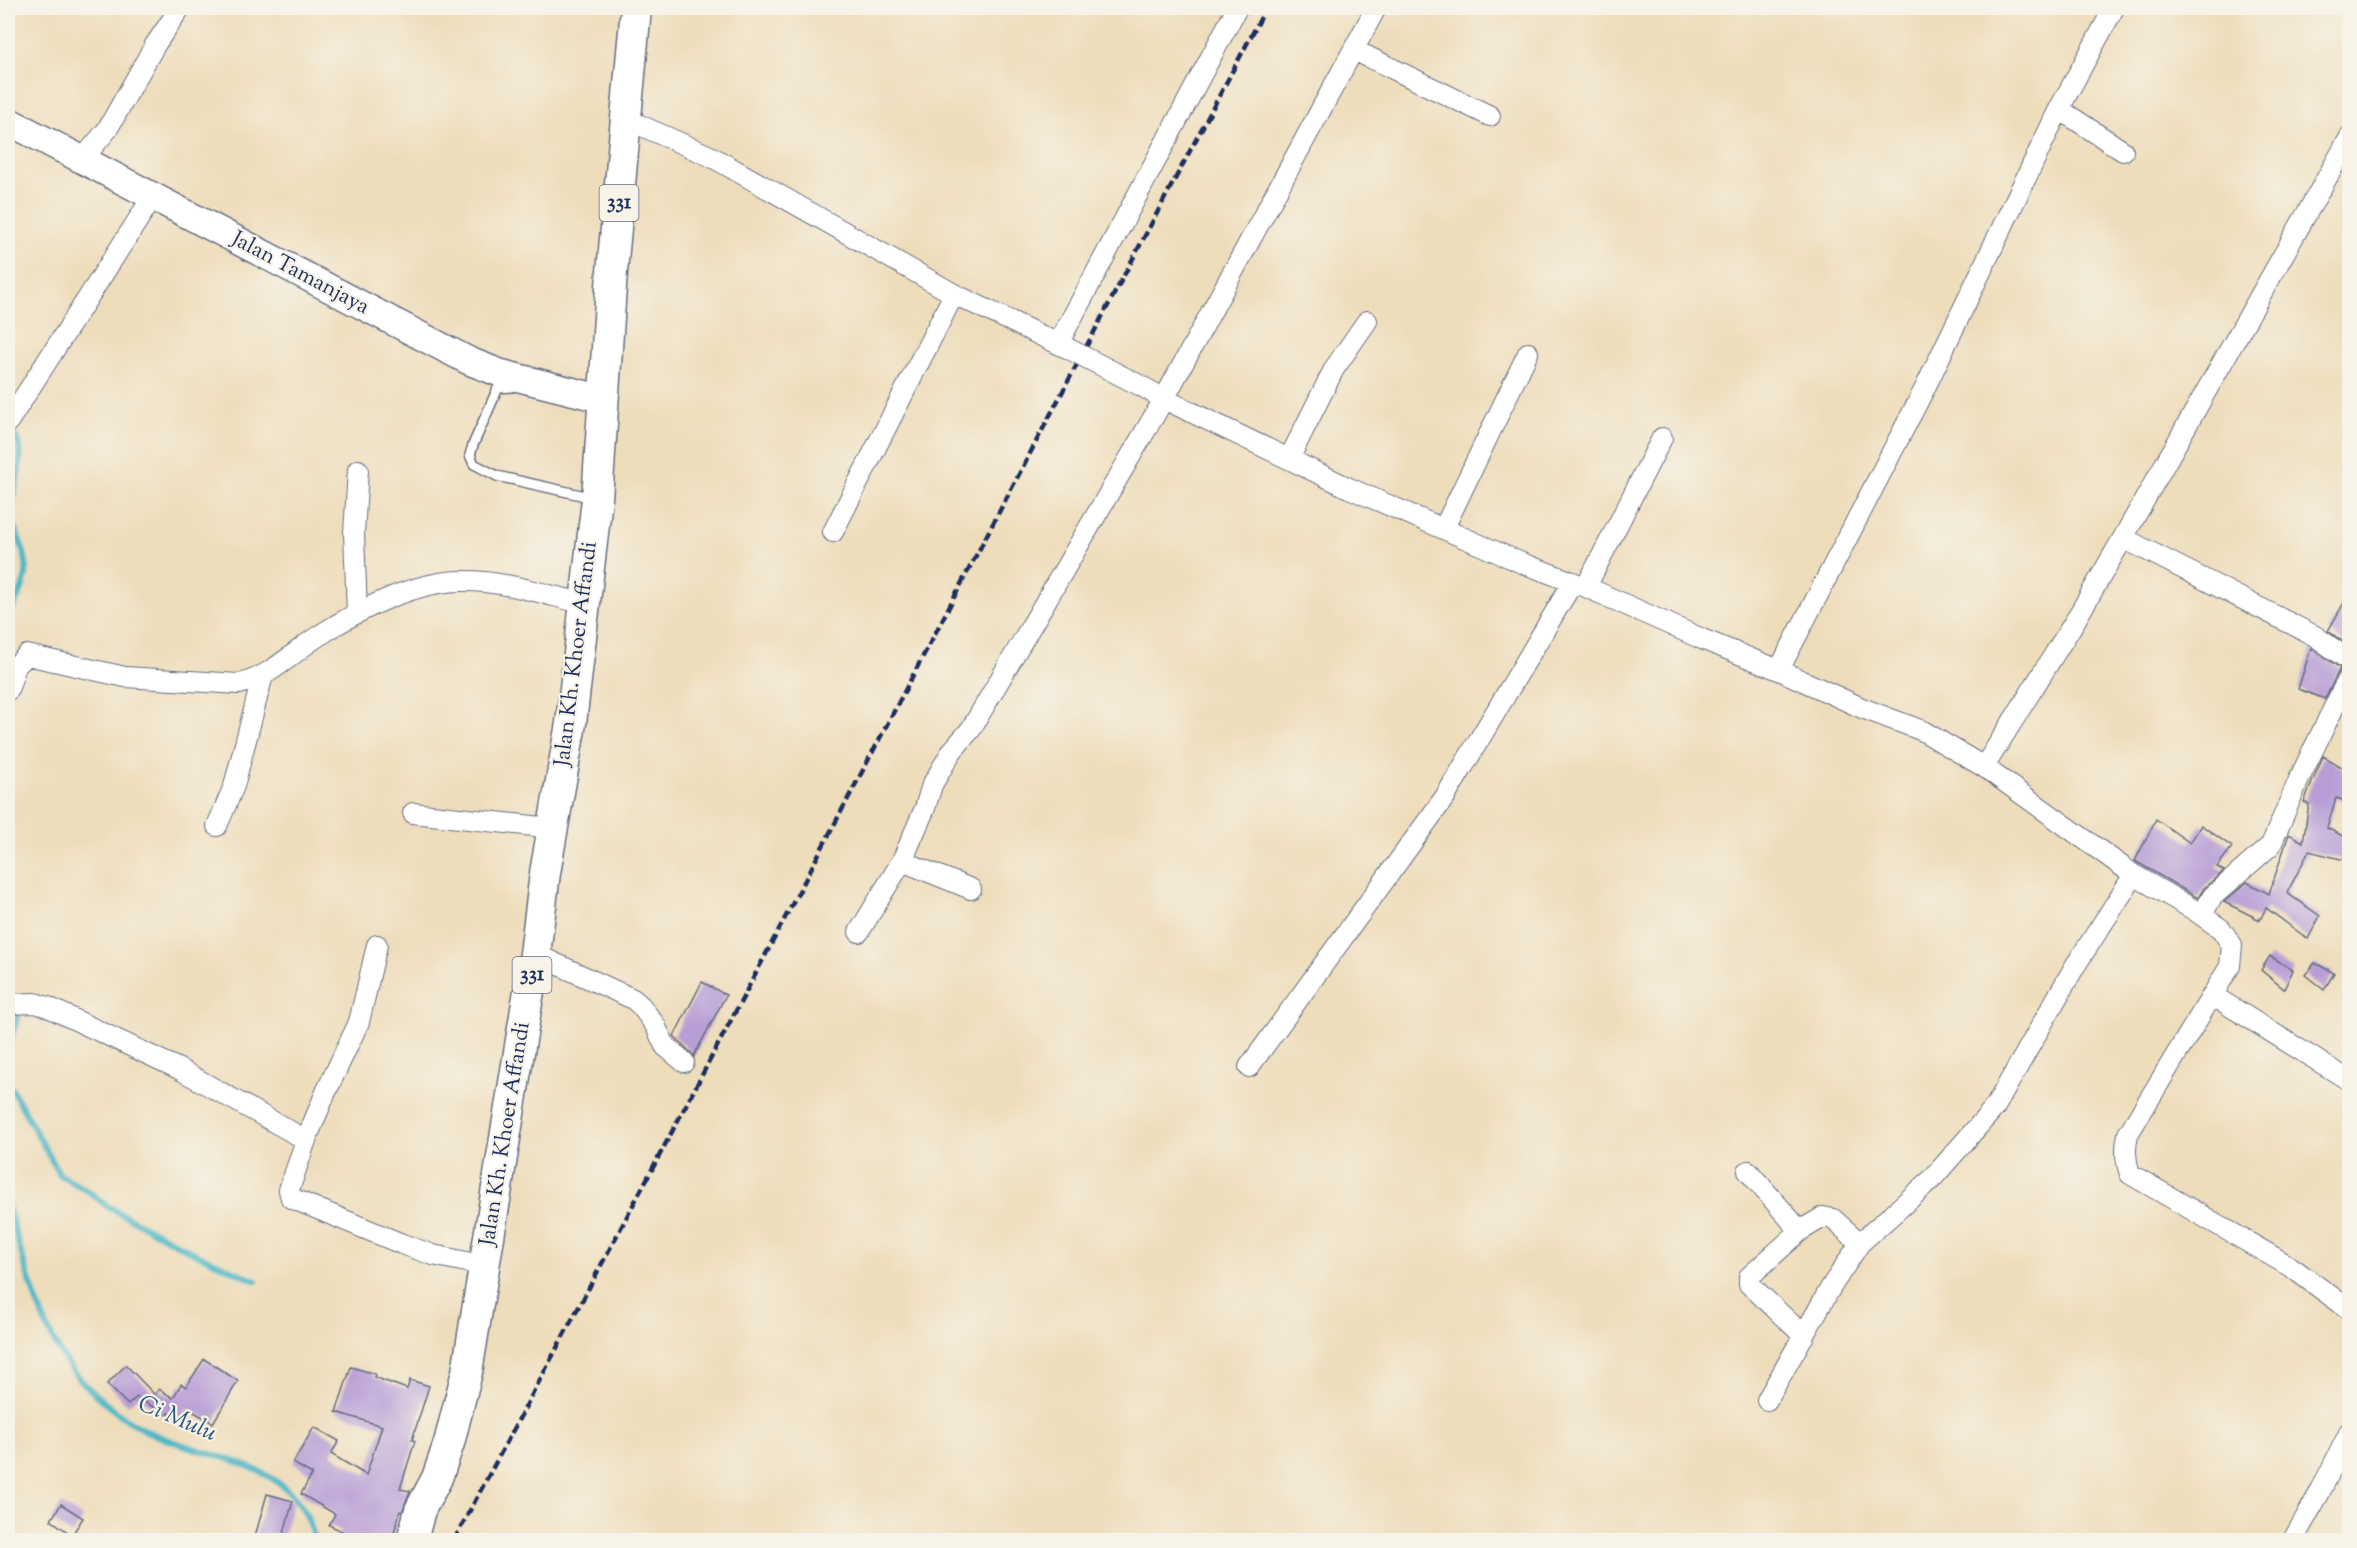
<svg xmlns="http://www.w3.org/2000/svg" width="2357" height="1548" viewBox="0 0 2357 1548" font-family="'Sorts Mill Goudy',serif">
  <rect width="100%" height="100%" fill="#f7f3e8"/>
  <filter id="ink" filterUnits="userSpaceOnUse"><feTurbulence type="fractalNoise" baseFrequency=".0167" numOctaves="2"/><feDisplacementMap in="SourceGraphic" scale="12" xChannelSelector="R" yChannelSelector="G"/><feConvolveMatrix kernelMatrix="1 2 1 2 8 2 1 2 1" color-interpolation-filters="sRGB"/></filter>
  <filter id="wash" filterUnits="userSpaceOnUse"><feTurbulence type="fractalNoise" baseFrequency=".008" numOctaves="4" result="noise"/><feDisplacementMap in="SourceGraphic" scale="24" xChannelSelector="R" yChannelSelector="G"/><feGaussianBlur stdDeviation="1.35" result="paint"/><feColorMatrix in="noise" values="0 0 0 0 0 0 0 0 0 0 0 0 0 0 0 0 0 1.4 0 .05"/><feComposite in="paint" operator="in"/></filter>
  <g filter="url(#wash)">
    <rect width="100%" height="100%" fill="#edb"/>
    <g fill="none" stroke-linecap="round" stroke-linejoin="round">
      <path stroke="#4bb7c7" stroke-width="6" d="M8 428C32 447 14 481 12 506 10 530 29 550 26 573 25 589 13 605 8 620
        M8 1051 20 1007
        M8 1082 60 1175 88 1191 107 1206 188 1250 256 1281
        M8 1205C23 1260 40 1333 78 1377 97 1398 120 1417 145 1430 205 1461 300 1458 314 1540"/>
    </g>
    <g id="blocks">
      <path fill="#b89ed6" d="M2349 594V646L2328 631Z
        M2311 648 2340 668 2325 699 2298 689Z
        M2323 756 2345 769 2343 772 2349 776V802L2336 798 2327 828 2349 839V861L2309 851 2287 893 2320 916 2308 939 2266 908 2260 920 2224 902 2247 882 2269 894 2289 834 2303 842 2309 804 2304 802Z
        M2156 819 2190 843 2201 825 2232 847 2217 867 2224 871 2204 888 2198 898 2135 861Z
        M2270 956 2293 970 2284 989 2261 970Z
        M2315 963 2334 973 2324 990 2305 975Z
        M702 982 726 995 694 1056 674 1036Z
        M204 1359 238 1381 213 1423 187 1408 180 1420 168 1413 166 1415 137 1397 128 1405 107 1384 126 1365 155 1395 159 1389 173 1398 181 1384 186 1387Z
        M351 1367 375 1374 374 1377 407 1389 410 1380 429 1386 412 1440 415 1441 400 1489 410 1491 402 1512 400 1511 392 1540H336L342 1531 329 1525 335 1514 301 1494 312 1474 293 1463 314 1427 339 1441 331 1454 366 1475 382 1426 336 1412Z
        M267 1494 293 1501 282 1540H254Z
        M61 1504 83 1518 72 1535 51 1520Z"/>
    </g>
  </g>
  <g filter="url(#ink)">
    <use href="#blocks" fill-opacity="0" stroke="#656c7f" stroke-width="1.5"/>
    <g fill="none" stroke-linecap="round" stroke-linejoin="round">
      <g stroke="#656c7f" stroke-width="12">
        <path id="lane" d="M512 387 498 388 473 445 470 455 474 464 497 476 594 498"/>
      </g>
      <g stroke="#656c7f" stroke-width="22">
        <path id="street" d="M1354 50 1490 116
          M2059 109 2123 151
          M626 119 712 157 954 294 1069 349
          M81 161 107 130 155 45 180 8
          M1058 344 1237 8
          M1145 388 1164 399 1349 488 1522 563 1586 587 1702 639 1779 670 1862 708 1923 731 1984 767 2134 875 2194 910 2221 929 2232 945 2230 966 2128 1134C2125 1148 2125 1159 2130 1174L2291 1267 2350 1310
          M8 422 152 198
          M1289 459 1334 369 1367 321
          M1444 528 1528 353
          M833 532 954 294
          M2123 538 2315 636 2350 661
          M1586 587 1662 438
          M357 613 354 533 358 470
          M1779 670 1925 388 2059 109 2114 8
          M8 690 16 666 27 655 125 677 239 684C270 678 294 651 320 635 360 609 417 580 465 581 505 581 547 595 586 604
          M1984 767 2075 621 2123 538 2350 137
          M413 813 552 828
          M217 826 234 786 263 675
          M902 861 971 889
          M2202 915 2212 897 2271 845 2300 777 2350 674
          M859 932 902 861 925 808 932 785 952 751 971 729 1164 399 1376 8
          M377 945 359 1022 326 1092 306 1140 289 1190 291 1198 402 1244 433 1255 485 1266
          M535 954 633 999 641 1006 655 1025 665 1046 684 1062
          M2212 995 2350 1081
          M8 1004 35 1003 48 1007 179 1069 306 1140
          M1249 1067 1445 797 1573 582
          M1748 1171 1800 1231
          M1804 1336 1749 1284V1277L1800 1231 1823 1217 1833 1219 1860 1243
          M1767 1400 1831 1287 1860 1243 1931 1180 1995 1107 2075 966 2134 875
          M2293 1540 2320 1492 2350 1431"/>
      </g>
      <g stroke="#656c7f" stroke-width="30">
        <path id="secondary" d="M8 121 469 361 500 373 603 399"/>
      </g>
      <g stroke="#656c7f" stroke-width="33">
        <path id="primary" d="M412 1540 420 1510 437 1478 449 1443 467 1372 535 954 545 873 571 723 597 499 612 272 636 8"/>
      </g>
      <use href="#lane" stroke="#fff" stroke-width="9"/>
      <use href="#street" stroke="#fff" stroke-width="20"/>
      <use href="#secondary" stroke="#fff" stroke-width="27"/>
      <use href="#primary" stroke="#fff" stroke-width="30"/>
      <path stroke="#1b2f5e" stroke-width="4.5" stroke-dasharray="9 4.5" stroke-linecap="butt" d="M454 1540C728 1031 994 518 1266 8"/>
      <g stroke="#656c7f" stroke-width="22" stroke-linecap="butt">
        <path id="street-bridge" d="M1069 349 1145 388"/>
      </g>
      <use href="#street-bridge" stroke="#fff" stroke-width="20"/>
    </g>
  </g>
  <g text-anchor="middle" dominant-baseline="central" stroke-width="4.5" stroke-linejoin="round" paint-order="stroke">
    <g fill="#f7f3e8" stroke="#5d6a87" stroke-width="1.5">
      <rect x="599.5" y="185" width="39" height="36" rx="4.5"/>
      <rect x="512.5" y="957" width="39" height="36" rx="4.5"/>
    </g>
    <g font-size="21" font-weight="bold" fill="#1b2f5e">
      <text x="619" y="203">331</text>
      <text x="532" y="975">331</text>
    </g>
    <g font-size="22" fill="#1b2f5e" stroke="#f7f3e8">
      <text transform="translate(300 274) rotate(28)">Jalan Tamanjaya</text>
      <text transform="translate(577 654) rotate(-83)">Jalan Kh. Khoer Affandi</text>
      <text transform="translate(506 1134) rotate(-81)">Jalan Kh. Khoer Affandi</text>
    </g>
    <g font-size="24" font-style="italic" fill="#29587e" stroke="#f7f3e8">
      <text transform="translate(177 1419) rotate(23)">Ci Mulu</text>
    </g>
  </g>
  <rect width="2357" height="1548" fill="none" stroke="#f7f3e8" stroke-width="30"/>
</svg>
